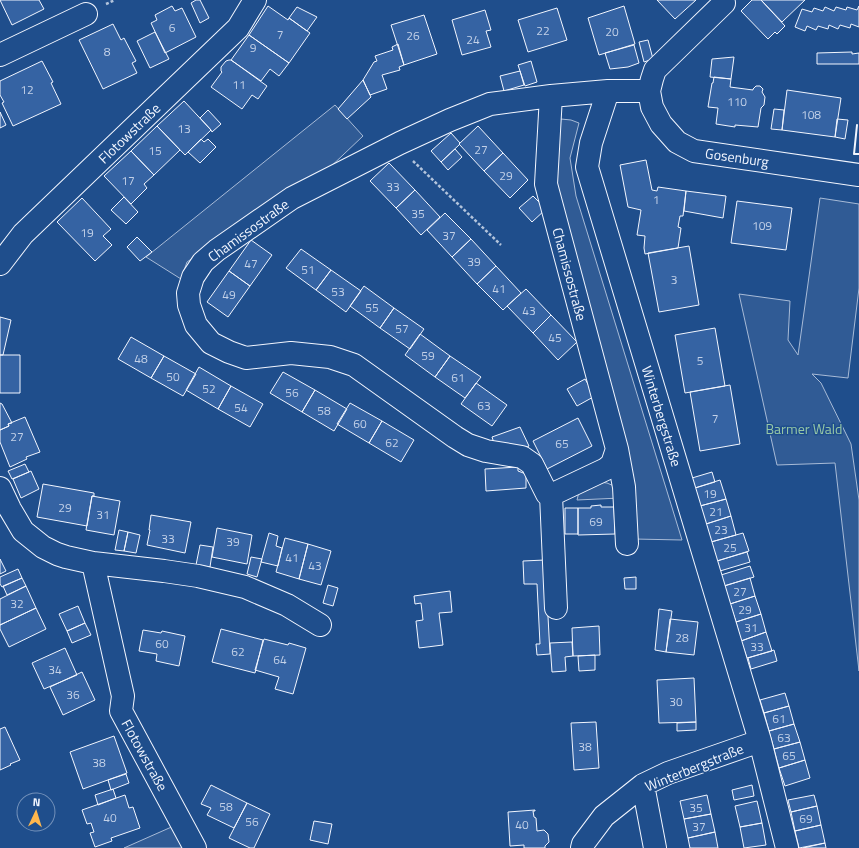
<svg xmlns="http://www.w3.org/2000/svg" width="859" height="848" viewBox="0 0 859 848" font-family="'Titillium Web',sans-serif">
  <rect width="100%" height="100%" fill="#1f4e8c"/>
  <path fill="#305b95" stroke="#a8bbd7" d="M335 105 363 136 324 173 248 220 187 262 181 279 146 257Z
    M561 119 571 120 579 123 570 158 576 196 682 540 634 539 556 193 555 134Z
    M820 198 859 204V288L848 378 812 374 821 383 851 444 859 500V671L835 463 777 465 739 294 790 301 788 340 798 355Z
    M599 482 607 483 614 486 620 498 577 500 579 492Z
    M176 825 188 848H124Z"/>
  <path fill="#3563a3" stroke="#f2f6ff" d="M0 0H39L44 9 12 25Z
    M196 0H200L209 18 200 23 191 3Z
    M657 0H696L675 19Z
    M752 0H761L785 26 777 34 775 32 768 39 741 11Z
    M761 0H805L782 22Z
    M172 6 175 11 182 8 196 37 165 53 151 23 157 20 155 15Z
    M268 6 288 20 289 18 310 33 289 63 249 35Z
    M624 6 635 44 599 55 588 18Z
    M859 6V27L851 24 850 28 840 25 838 29 829 25 828 29 818 26 816 30 807 26 805 31 795 27 802 9 812 12 814 8 823 11 825 7 834 11 836 7 846 10 847 7 857 10Z
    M297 7 317 17 307 31 289 18Z
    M557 8 567 40 528 52 518 20Z
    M485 10 491 30 486 31 491 47 462 55 452 20Z
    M424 15 437 54 404 65 391 25Z
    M113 24 121 40 124 38 136 61 132 63 137 73 103 89 79 40Z
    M155 32 169 59 150 68 137 41Z
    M249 35 289 63 279 76 270 69 261 81 231 60Z
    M648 40 653 59 644 62 639 42Z
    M398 44 404 65 399 67 400 70 382 75 387 89 370 95 363 80 374 62 377 61 375 56 393 50 392 47Z
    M634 45 639 63 628 67 610 69 605 53Z
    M852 52V54L859 53V64H817V53Z
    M734 57 731 79 710 77 712 59Z
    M229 60H231L267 86 258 99 252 95 242 109 211 87 222 72 221 71V67L226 61Z
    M42 61 53 82 51 83 61 104 13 126 2 103 4 102 0 95V81Z
    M531 61 537 82 525 86 518 65Z
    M520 71 524 85 504 91 500 76Z
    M714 77 731 79 730 87 753 90V89L756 86H760L763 89 762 92 765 97 764 105 761 108 758 127 735 125V127L716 124 718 108 708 107 712 83H713Z
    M363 80 371 97 347 119 338 109Z
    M787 90 841 98 835 137 782 130Z
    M184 101 211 130 185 155 157 126Z
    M774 109 784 110 782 130 771 129Z
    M208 110 221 124 212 132 211 130 200 118Z
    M0 112 6 125 0 128Z
    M837 119 848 120 845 139 835 137Z
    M157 126 180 150 154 175 131 151Z
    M478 126 503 153 484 171 459 144Z
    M451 133 460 143 459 144H460L441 162 431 151Z
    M201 139 204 142 208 139 216 147 200 163 188 152Z
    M455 149 462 157 448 170 441 162Z
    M131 151 154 175 144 184 147 188 131 204 104 176Z
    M503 153 528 180 510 198 484 171Z
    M646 160 652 190 657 191 658 187 686 191 683 216H680L678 227 681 228 678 248 645 254 644 248 645 236 637 235 641 210 628 207 620 165Z
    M389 163 415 190 396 208 370 181Z
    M415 190 440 217 421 235 396 208Z
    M686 191 726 196 723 218 684 211Z
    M533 196 546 209 532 222 519 208Z
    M124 197 138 212 126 224 111 210Z
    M82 198 111 229 103 236 112 245 95 261 57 222Z
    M737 201 792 208 786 250 731 243Z
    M445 213 471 239 452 257 427 230Z
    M137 237 152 252 140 261 127 247Z
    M471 239 496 266 477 284 452 257Z
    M251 240 272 255 250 286 229 271Z
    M689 246 699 305 659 312 648 253Z
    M301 249 331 270 316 290 286 268Z
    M496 266 521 293 503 310 477 284Z
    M331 270 361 291 346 312 316 290Z
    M229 271 250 286 228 317 207 302Z
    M364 286 394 308 380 328 350 306Z
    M526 289 551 315 533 333 507 306Z
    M394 308 424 329 410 349 380 328Z
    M551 315 577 342 558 360 533 333Z
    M0 317 11 320 3 355H0Z
    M715 328 725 386 685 393 675 335Z
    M420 334 450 356 435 377 405 355Z
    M131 337 164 356 151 378 118 359Z
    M0 355H20V393H0Z
    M164 356 196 374 183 396 151 378Z
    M450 356 481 377 465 398 435 377Z
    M199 367 231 386 218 409 186 390Z
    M283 372 315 390 302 412 270 393Z
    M585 379 595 396 577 406 567 389Z
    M476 383 507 405 492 426 461 404Z
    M730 385 740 444 700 451 690 392Z
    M231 386 263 404 250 427 218 409Z
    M315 390 347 409 334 431 302 412Z
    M0 403 2 404 12 423 8 424 9 426 0 430Z
    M350 403 382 421 369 443 337 424Z
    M25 417 40 452 26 457 27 459 10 467 0 442V430L9 426 8 424Z
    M578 418 592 446 547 469 533 441Z
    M382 421 414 440 401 462 369 443Z
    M520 427 529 446 518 452 495 446 492 437Z
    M25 464 29 472 12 479 8 471Z
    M518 467V471L526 474V488L486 491 485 469Z
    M31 471 39 489 21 498 13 479Z
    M712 472 715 482 695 488 692 478Z
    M720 480 726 499 700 506 695 488Z
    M43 484 94 493V496H92L87 526 37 517Z
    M92 496 120 501 114 535 86 530Z
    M726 499 731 516 706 524 700 506Z
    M601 505V507H614L615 534 578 535V508H591V506Z
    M565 508H578V534H565Z
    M151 515 191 522 185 553 147 545 150 530H149Z
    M731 516 736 535 711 542 706 524Z
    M217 528 252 535 247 564 212 557Z
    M119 530 128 532 124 551 115 550Z
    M128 532 140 535 136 553 124 551Z
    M269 533 278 536 276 546 282 548 278 566 261 562Z
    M743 533 749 551 717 561 711 542Z
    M285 538 308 544 299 579 276 572Z
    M308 544 331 551 321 585 299 579Z
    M200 545 213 547 210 567 196 565Z
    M747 552 750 562 720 571 717 561Z
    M251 557 262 559 257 577 247 574Z
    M0 559 6 571 0 574Z
    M545 560 550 654 537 655 536 644H540L537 584H524L523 561Z
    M750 566 754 577 724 586 721 575Z
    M18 569 22 578 2 587 0 584V577Z
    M636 577V589H625L624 578Z
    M22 578 26 586 7 595 3 586Z
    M750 578 755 596 730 604 724 586Z
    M328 585 338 588 333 606 323 603Z
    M26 586 36 608 0 625V599Z
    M450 591 452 612 439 613 443 645 419 648 416 621 423 620 421 603 415 604 414 596Z
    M755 596 761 614 736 622 730 604Z
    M78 606 85 623 67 631 59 614Z
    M36 608 46 629 9 647 0 629V625Z
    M659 609 672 611 666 652 655 650Z
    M761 614 766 632 741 641 736 622Z
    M670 619 698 622 694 655 666 652Z
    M85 623 91 635 72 643 67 631Z
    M599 626 600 655 573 656 572 628Z
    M221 629 263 640 255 673 212 662Z
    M143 630 161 633 162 631 185 636 179 666 156 661 157 654 139 651Z
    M766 632 772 651 747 658 741 641Z
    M264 639 288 645 289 643 306 648 293 694 275 689 279 677 255 670Z
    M572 642 573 656 565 657 566 671 552 672 550 643Z
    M65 648 77 675 44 689 32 663Z
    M774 650 777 661 751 669 748 658Z
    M595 655V670L579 671 578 656Z
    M82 672 95 700 63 715 50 687Z
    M694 678 696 722 659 723 657 680Z
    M785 693 789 706 764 713 760 700Z
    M789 706 794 724 769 731 764 713Z
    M596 722 599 768 574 770 571 723Z
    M696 722V730L677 731V723Z
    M794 724 800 742 774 749 769 731Z
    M5 727 20 760 10 764 11 765 0 770V729Z
    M114 736 127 773 83 789 70 752Z
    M800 742 805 760 779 768 774 749Z
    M805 760 810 778 785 786 779 768Z
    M126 774 129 783 111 790 108 780Z
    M211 785 247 803 234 828 207 815 211 808 201 804Z
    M752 785 754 796 734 800 732 790Z
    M113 789 116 798 98 805 95 795Z
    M125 795 129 808 133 807 140 828 111 838 112 841 95 847 90 833 94 832 91 823 87 824 82 810Z
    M707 795 711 814 684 819 680 801Z
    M814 795 817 806 791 812 788 800Z
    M757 801 762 823 740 827 735 806Z
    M247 803 270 814 254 848H250L229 838Z
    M817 806 821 825 795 831 791 812Z
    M535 810V811H533L534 817 536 818 537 831 544 830 548 834 549 842 545 846V848H524V845L510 846 508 812Z
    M711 814 715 832 688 838 684 819Z
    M314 821 332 824 328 844 310 840Z
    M762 823 766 845 744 848 740 827Z
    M821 825 825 843 799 848 795 831Z
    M715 832 718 848H690L688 838Z
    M825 843 826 848H803Z"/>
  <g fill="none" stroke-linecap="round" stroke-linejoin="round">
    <g stroke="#f2f6ff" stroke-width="24">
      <path id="minor" d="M0 55 86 14
        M608 91 591 143 587 167 760 741 787 848
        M649 91 652 107 661 124 677 142 694 151 859 175
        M551 96 546 184 617 449 612 464 606 469 551 495 547 494 532 464 522 457 486 451 468 445 455 437 354 365 330 357 291 353 246 358 229 352 211 343 196 325 189 305 188 293 193 277 203 262 217 250 292 198 400 143 450 120 490 104 551 96 608 91H649L652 79 655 70 724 3
        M0 264 23 234 238 28 255 0
        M617 449 624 487 627 544
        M0 488 10 509 23 531 43 547 57 554 66 557 93 563 164 571 198 576 245 587 287 605 320 625
        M551 495 556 608
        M93 563 123 696 121 711 195 848
        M643 785 655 848
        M582 848 583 844 604 816 643 785 668 773 760 741"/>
    </g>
    <path stroke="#b3c4dc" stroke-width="2.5" stroke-dasharray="3 2" stroke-linecap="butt" d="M106 4 115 0
      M413 161 501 245"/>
    <use href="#minor" stroke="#1f4e8c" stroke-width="22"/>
    <path stroke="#f2f6ff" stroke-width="2" d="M857 125 854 154H859"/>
  </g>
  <g text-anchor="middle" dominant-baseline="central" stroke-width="3" stroke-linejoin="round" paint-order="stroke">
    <g font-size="12" fill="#c3d1e8">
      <text x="172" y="27">6</text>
      <text x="543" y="30">22</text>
      <text x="612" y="31">20</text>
      <text x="280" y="34">7</text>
      <text x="413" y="35">26</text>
      <text x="473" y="39">24</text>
      <text x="253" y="47">9</text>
      <text x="107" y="51">8</text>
      <text x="239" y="84">11</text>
      <text x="27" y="89">12</text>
      <text x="737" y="101">110</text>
      <text x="811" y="114">108</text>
      <text x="184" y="128">13</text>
      <text x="481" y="149">27</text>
      <text x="155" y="150">15</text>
      <text x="506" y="175">29</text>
      <text x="128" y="180">17</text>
      <text x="393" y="186">33</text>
      <text x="656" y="199">1</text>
      <text x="418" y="213">35</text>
      <text x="762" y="225">109</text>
      <text x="87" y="232">19</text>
      <text x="449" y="235">37</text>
      <text x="474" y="261">39</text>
      <text x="251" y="263">47</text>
      <text x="308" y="269">51</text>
      <text x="674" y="279">3</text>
      <text x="499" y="288">41</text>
      <text x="338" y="291">53</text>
      <text x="229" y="294">49</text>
      <text x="372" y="307">55</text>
      <text x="529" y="310">43</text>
      <text x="402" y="328">57</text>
      <text x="555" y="337">45</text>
      <text x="428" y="355">59</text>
      <text x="141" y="358">48</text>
      <text x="700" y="360">5</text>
      <text x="173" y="376">50</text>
      <text x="458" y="377">61</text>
      <text x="209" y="388">52</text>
      <text x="292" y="392">56</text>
      <text x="484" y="405">63</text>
      <text x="241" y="407">54</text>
      <text x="324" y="410">58</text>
      <text x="715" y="418">7</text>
      <text x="360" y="423">60</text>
      <text x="17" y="436">27</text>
      <text x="392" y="442">62</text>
      <text x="562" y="443">65</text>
      <text x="710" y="493">19</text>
      <text x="65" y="507">29</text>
      <text x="716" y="511">21</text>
      <text x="103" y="514">31</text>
      <text x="596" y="521">69</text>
      <text x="721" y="529">23</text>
      <text x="168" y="538">33</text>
      <text x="233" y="541">39</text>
      <text x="730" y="547">25</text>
      <text x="292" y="557">41</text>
      <text x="315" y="565">43</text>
      <text x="740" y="591">27</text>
      <text x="17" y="603">32</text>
      <text x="745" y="609">29</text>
      <text x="751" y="627">31</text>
      <text x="682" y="637">28</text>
      <text x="162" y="643">60</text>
      <text x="757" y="646">33</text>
      <text x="238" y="651">62</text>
      <text x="280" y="659">64</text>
      <text x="55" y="669">34</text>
      <text x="73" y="694">36</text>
      <text x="676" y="701">30</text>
      <text x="779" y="718">61</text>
      <text x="784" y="737">63</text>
      <text x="585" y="746">38</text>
      <text x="789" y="755">65</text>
      <text x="99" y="762">38</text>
      <text x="226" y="806">58</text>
      <text x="696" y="807">35</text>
      <text x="110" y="817">40</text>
      <text x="806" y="818">69</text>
      <text x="252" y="821">56</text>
      <text x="522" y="824">40</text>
      <text x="699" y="826">37</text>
    </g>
    <g font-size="14" fill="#f2f6ff" stroke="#1f4e8c">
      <text transform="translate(129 133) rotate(-44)">Flotowstraße</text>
      <text transform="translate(737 157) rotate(8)">Gosenburg</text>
      <text transform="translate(248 230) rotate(-36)">Chamissostraße</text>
      <text transform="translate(570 274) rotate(75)">Chamissostraße</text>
      <text transform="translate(662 416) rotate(73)">Winterbergstraße</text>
      <text transform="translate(145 755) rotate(61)">Flotowstraße</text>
      <text transform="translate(694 767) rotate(-22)">Winterbergstraße</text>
    </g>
    <g font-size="14" fill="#97c8a6" stroke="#1f4e8c">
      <text x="804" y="428">Barmer Wald</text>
    </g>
  </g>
  <g transform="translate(36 812) rotate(4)"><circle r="19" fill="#1f4e8c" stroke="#7391ba"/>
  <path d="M0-3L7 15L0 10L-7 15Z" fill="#ffb74d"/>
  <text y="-6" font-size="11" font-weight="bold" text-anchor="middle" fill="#f2f6ff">N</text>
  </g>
</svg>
